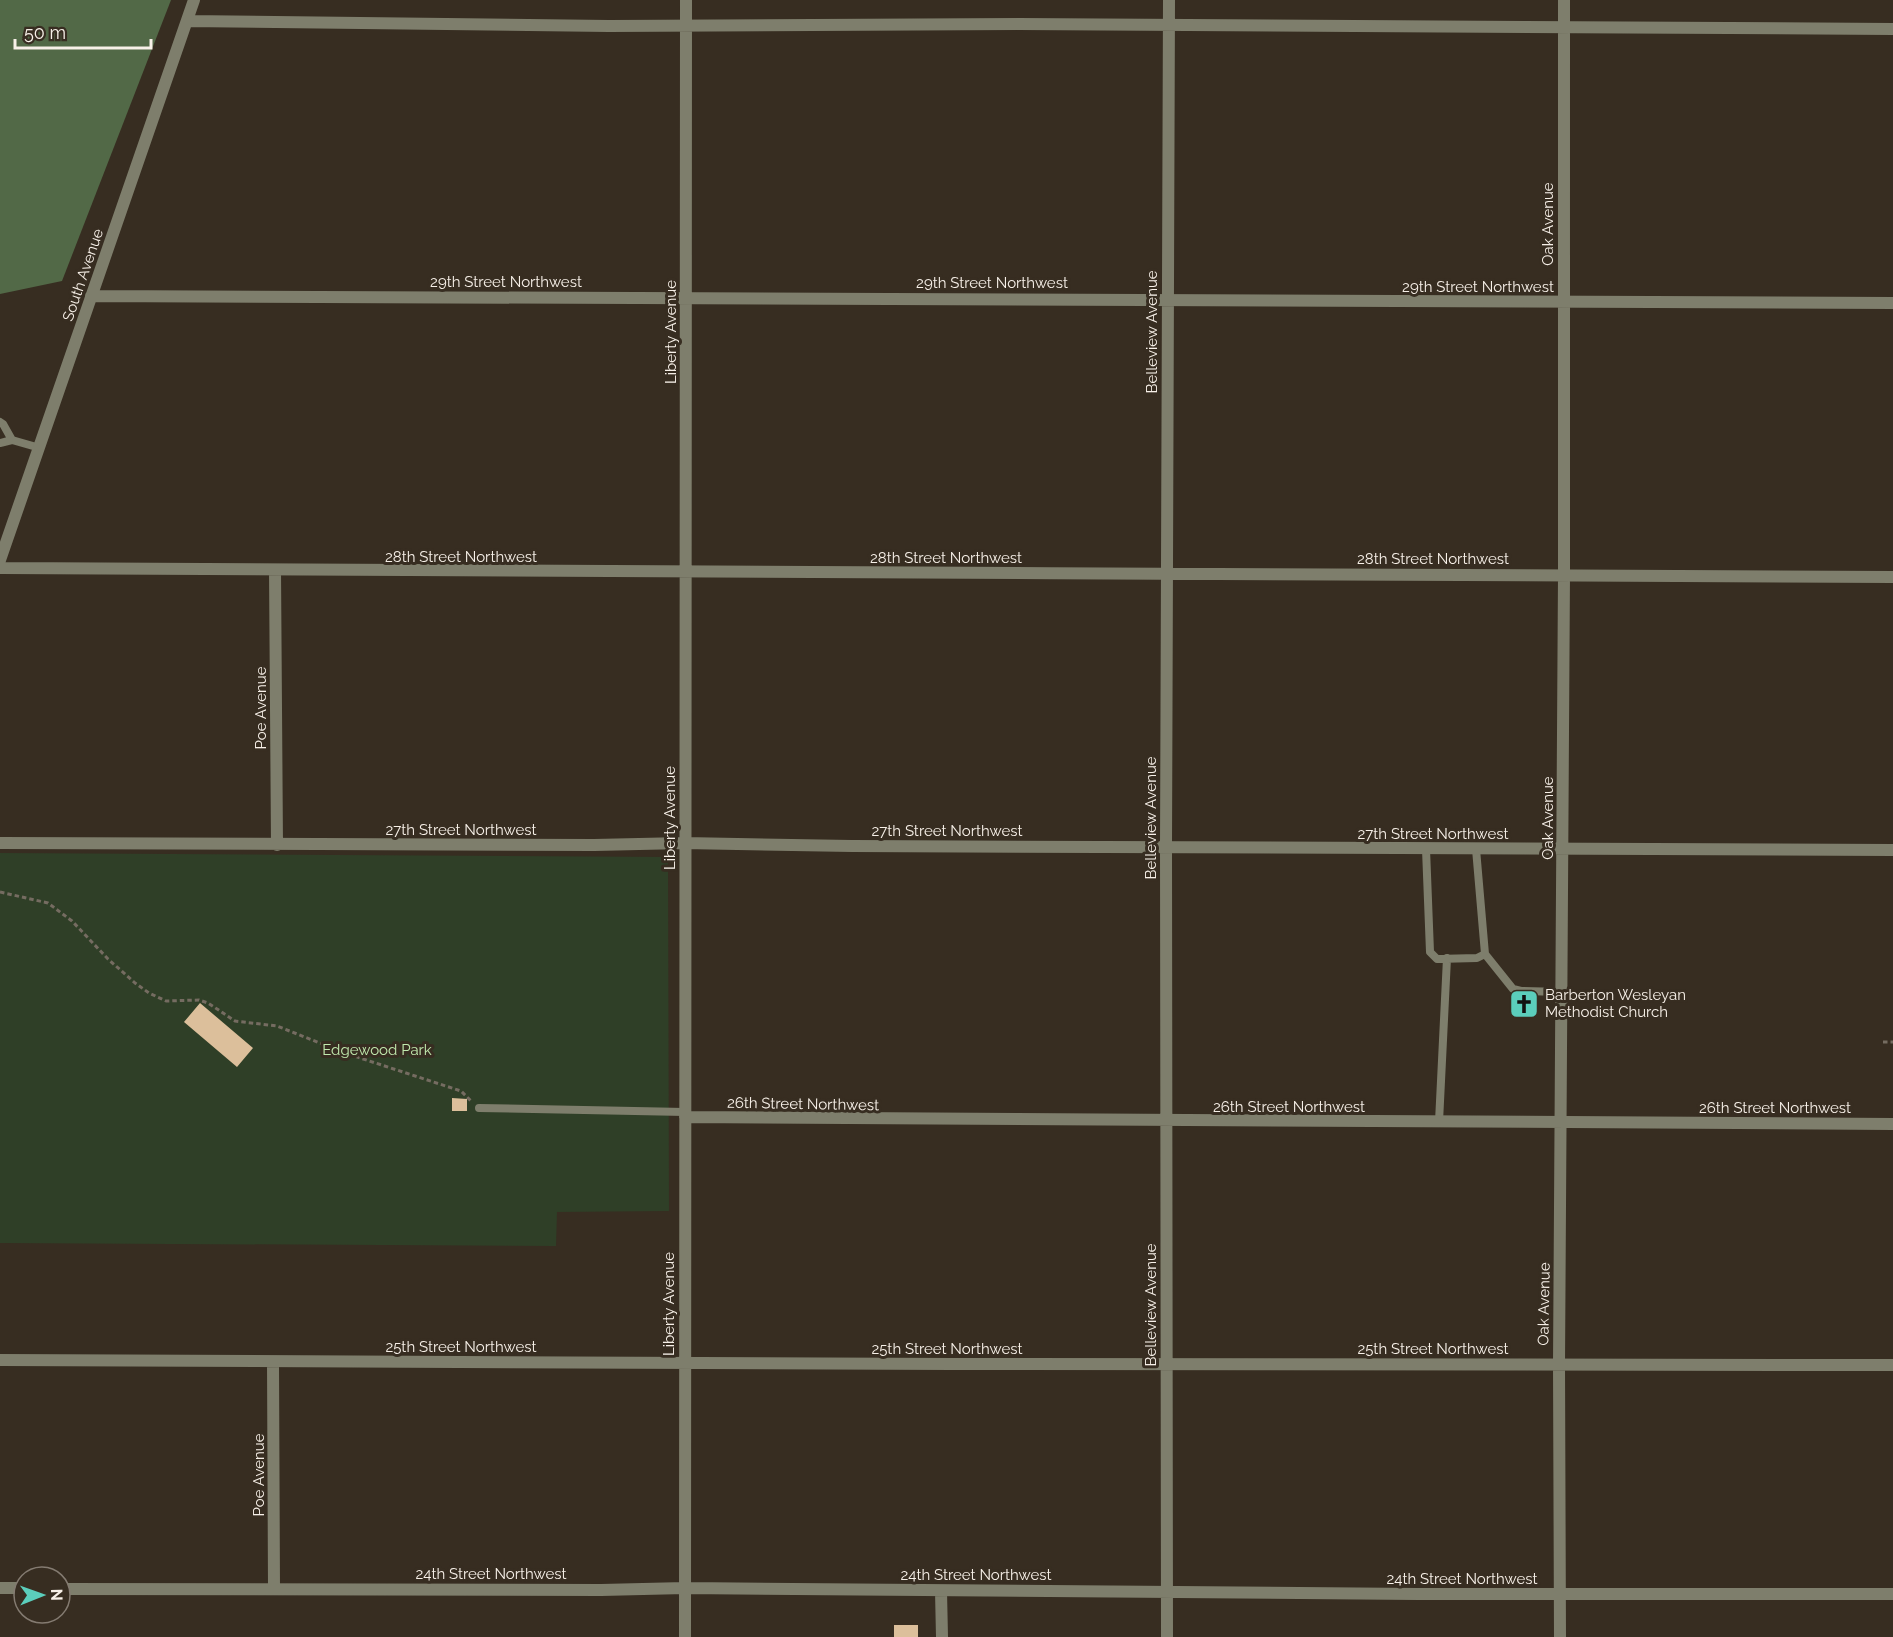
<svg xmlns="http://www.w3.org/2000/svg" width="1893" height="1637" viewBox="0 0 1893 1637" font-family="Raleway,sans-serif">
  <rect width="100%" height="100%" fill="#372d21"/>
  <path fill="#2f3f27" d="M0 853 668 857 669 1211 557 1212 556 1246 0 1243Z"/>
  <path fill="#526947" d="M0 0H171L62 281 0 294Z"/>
  <path fill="#dcbf9b" d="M200 1003 253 1048 237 1067 184 1022Z
    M452 1098 467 1099V1111H452Z
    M894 1625H918V1637H894Z"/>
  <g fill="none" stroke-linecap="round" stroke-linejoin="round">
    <path stroke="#756c61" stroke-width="3" stroke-dasharray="4.5 3" stroke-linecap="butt" d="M0 892 48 903 72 921 108 959 135 983 149 993 166 1001 199 1000 208 1003 235 1021 277 1026 345 1053 461 1091 471 1101
      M1883 1042H1893"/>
    <path stroke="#7e7e6c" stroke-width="8" d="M0 422 3 424 12 440
      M0 443 12 440 40 448
      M1426 849 1430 952 1437 959 1477 958 1485 954 1476 849
      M1485 954 1513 989 1521 991 1562 992
      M479 1108 685 1112
      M1439 1122 1447 958"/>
    <path stroke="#7e7e6c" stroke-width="12" d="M187 21 609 26 1018 24 1893 29
      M91 296 1893 303
      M0 560 194 0
      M0 568C631 573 1262 573 1893 577
      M275 570 277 845
      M0 843 594 845 684 843 852 846 1893 850
      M685 1117 1893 1124
      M0 1360 953 1364 1893 1365
      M273 1362 274 1589
      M0 1588H24
      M60 1589 601 1590 685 1588 1417 1594H1893
      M941 1591 942 1637
      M685 1637 686 0
      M1167 1637 1166 847 1169 0
      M1560 1637 1559 1365 1564 575V0"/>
  </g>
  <defs>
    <g id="church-square" transform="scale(1.5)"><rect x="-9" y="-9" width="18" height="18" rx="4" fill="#5bcebc" stroke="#372d21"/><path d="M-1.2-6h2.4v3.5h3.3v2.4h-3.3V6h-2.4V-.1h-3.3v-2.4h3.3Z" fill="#111"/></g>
  </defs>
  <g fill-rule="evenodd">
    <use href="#church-square" x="1524" y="1004"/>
  </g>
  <g text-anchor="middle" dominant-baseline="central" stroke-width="6" stroke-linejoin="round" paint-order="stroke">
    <g font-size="15" fill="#f7f0e8" stroke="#372d21">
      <text transform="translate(1548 224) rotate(-90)">Oak Avenue</text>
      <text transform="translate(83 275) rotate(-71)">South Avenue</text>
      <text x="506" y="282">29th Street Northwest</text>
      <text x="992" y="283">29th Street Northwest</text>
      <text x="1478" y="287">29th Street Northwest</text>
      <text transform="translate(671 332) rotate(-90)">Liberty Avenue</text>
      <text transform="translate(1152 332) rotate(-90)">Belleview Avenue</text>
      <text x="461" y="557">28th Street Northwest</text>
      <text x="946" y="558">28th Street Northwest</text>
      <text x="1433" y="559">28th Street Northwest</text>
      <text transform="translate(261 708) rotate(-90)">Poe Avenue</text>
      <text transform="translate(670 818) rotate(-90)">Liberty Avenue</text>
      <text transform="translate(1151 818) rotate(-90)">Belleview Avenue</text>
      <text transform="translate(1548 818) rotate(-90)">Oak Avenue</text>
      <text x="461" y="830">27th Street Northwest</text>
      <text x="947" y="831">27th Street Northwest</text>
      <text x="1433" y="834">27th Street Northwest</text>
      <text transform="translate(803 1104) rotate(1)">26th Street Northwest</text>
      <text x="1289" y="1107">26th Street Northwest</text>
      <text x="1775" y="1108">26th Street Northwest</text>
      <text transform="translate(669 1304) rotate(-90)">Liberty Avenue</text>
      <text transform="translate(1544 1304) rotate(-89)">Oak Avenue</text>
      <text transform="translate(1151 1305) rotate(-90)">Belleview Avenue</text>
      <text x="461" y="1347">25th Street Northwest</text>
      <text x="947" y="1349">25th Street Northwest</text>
      <text x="1433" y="1349">25th Street Northwest</text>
      <text transform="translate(259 1475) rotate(-90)">Poe Avenue</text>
      <text x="491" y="1574">24th Street Northwest</text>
      <text x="976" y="1575">24th Street Northwest</text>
      <text x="1462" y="1579">24th Street Northwest</text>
    </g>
    <g font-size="15" fill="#f7f0e8" stroke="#372d21" text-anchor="start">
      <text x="1545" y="995">Barberton Wesleyan<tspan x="1545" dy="17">Methodist Church</tspan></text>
    </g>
    <g font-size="15" fill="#c1e9ae" stroke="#372d21">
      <text x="377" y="1050">Edgewood Park</text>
    </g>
  </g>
  <g transform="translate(42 1595) rotate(89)"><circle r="28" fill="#372d21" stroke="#847b71" stroke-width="1.5"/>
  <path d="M0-4.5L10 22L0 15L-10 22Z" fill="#5bcebc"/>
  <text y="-9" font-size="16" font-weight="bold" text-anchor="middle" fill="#f7f0e8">N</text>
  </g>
  <path d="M15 39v9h136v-9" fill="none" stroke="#f7f0e8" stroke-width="3"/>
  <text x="24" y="39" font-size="18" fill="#f7f0e8" stroke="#372d21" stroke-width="4.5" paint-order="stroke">50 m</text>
</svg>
